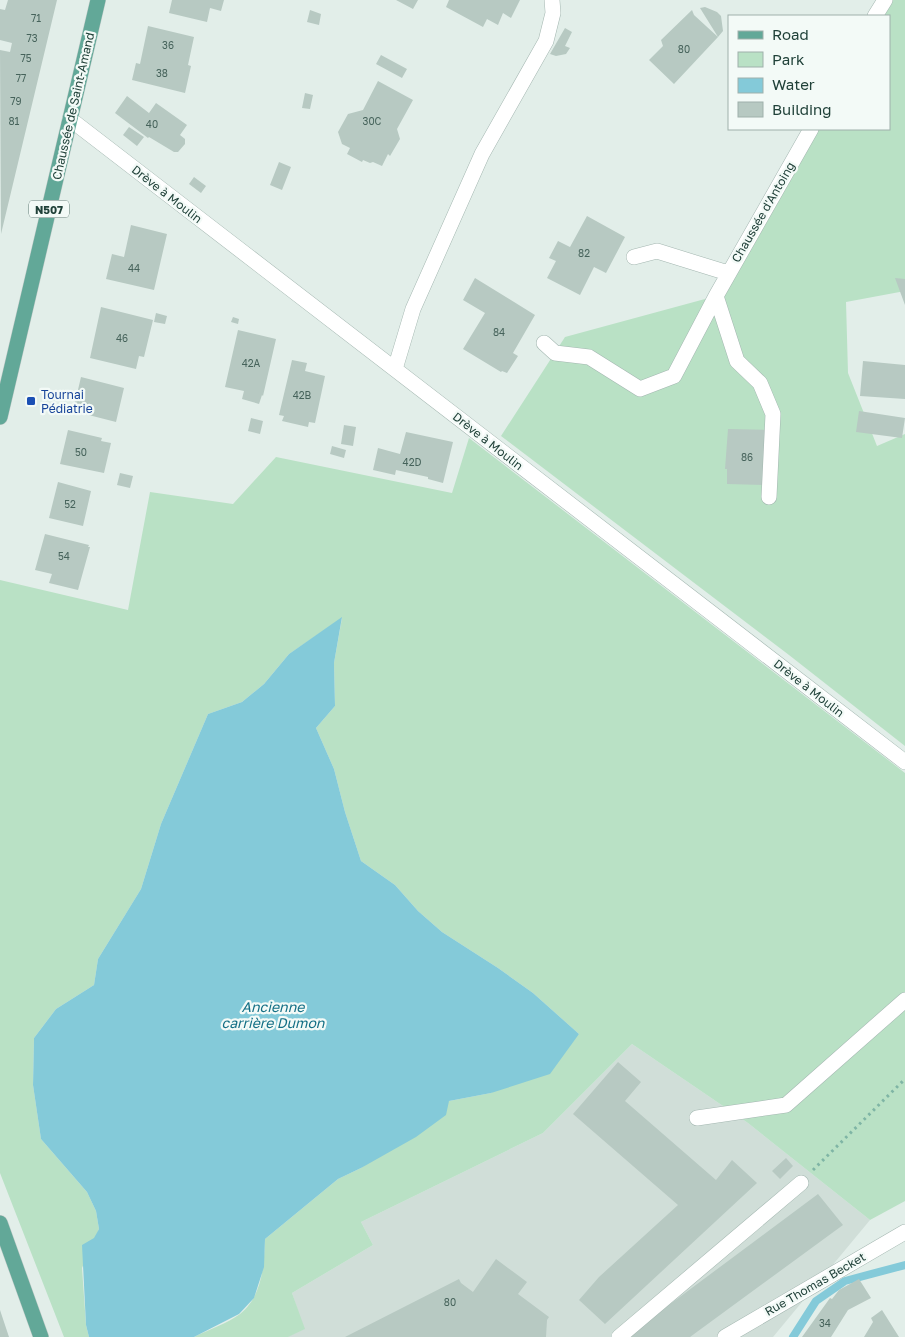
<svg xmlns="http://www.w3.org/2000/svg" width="905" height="1337" viewBox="0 0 905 1337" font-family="'Golos Text',sans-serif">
  <rect width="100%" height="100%" fill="#e2eee9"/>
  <path fill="#d0ded8" d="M632 1044 748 1123 870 1220 773 1337H287L304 1329 292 1293 373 1245 361 1222 543 1133Z"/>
  <path fill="#b9e1c5" d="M885 0H905V291L846 302 848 373 877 446 905 434V746L789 655 501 436 565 337 716 296 811 129H889V16H875Z
    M469 438 905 773V1201L870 1220 748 1123 632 1044 543 1133 361 1222 373 1245 292 1293 305 1329 288 1337H194C208 1330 228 1323 240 1314 262 1297 264 1266 265 1239L338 1179 361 1168 449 1101 491 1093 579 1034 533 993 498 968 442 932 418 911 395 885 361 861 345 812 334 769 316 728 335 706 334 663 342 618 289 654 264 684 242 702 208 714 161 824 141 889 98 959 94 985 56 1009 34 1038 33 1085 41 1139 87 1192 96 1211 99 1229 82 1268 86 1325 89 1337H64L0 1173V580L128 610 150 492 233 504 276 457 452 493Z"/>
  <path fill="#84cad9" d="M342 617 334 663 335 706 316 728 334 769 345 812 361 861 395 885 418 911 442 932 498 968 533 993 579 1034 550 1074 491 1093 449 1101 446 1115 416 1137 361 1168 338 1179 265 1239 264 1267 254 1298 239 1314 194 1337H89L86 1325 82 1245 94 1238 99 1229 96 1211 87 1192 41 1139 33 1085 34 1038 56 1009 94 985 98 959 141 889 161 824 208 714 242 702 264 684 289 654Z"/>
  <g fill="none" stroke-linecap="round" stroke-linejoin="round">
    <path stroke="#84cad9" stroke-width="8" d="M793 1337 816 1301 845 1281 905 1265"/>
  </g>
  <path fill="#b7c9c2" d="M8 0H57L1 234 0 50 10 52 12 43 0 40V9L5 10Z
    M172 0H224L221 11 210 8 207 22 169 13Z
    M396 0H418L413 9Z
    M449 0H520L511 18 503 13 498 25 487 19 483 27 446 7Z
    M705 7 717 12 721 16 723 31 718 37 674 84 649 60 663 46 661 40 692 10 694 15 718 37 700 8Z
    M310 10 321 14 319 25 307 22Z
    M148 26 194 37 188 65 191 66 185 93 132 80 136 63 140 64Z
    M565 28 572 32 565 46 570 48 566 54 556 56 550 54Z
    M381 55 407 69 402 78 376 64Z
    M378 81 413 100 397 129 400 139 390 156 388 154 382 166 373 162 370 163 363 160 362 162 347 154 350 148 342 144 338 132 348 114 363 110Z
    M305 93 313 95 310 109 302 108Z
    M127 96 149 113 156 103 187 125 180 135 185 139V144L178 152H174L149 137 148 138 115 113Z
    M129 127 144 137 137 146 123 135Z
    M279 162 291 167 282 190 270 185Z
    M194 177 206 186 201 193 189 184Z
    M587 216 625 237 606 273 594 267 580 295 547 278 556 261 549 258 558 241 570 247Z
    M131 225 167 234 154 290 106 279 112 254 124 257Z
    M475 278 535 315 513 353 518 356 507 373 502 371 501 372 463 349 485 313 463 300Z
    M895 278 905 279V305Z
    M101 307 153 320 144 357 139 356 136 369 90 358Z
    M156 313 167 316 165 324 154 322Z
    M233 317 239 319 238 324 231 322Z
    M238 330 276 339 263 396 262 395 259 404 242 399 244 391 225 387Z
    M292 360 307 363 305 371 325 376 315 423 309 422 308 427 282 421 284 416 279 415Z
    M863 361 905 365V399L860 396Z
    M81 377 124 388 116 422 73 411Z
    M859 411 905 418 902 438 856 432Z
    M251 418 263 421 260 434 248 431Z
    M344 425 356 427 353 446 341 444Z
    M728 429 770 430 769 485 727 484V469H725Z
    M68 430 102 438 101 441 111 443 104 473 60 464Z
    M406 432 453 442 443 483 428 479V477L396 470 395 475 373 470 378 448 400 454Z
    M332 446 346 450 344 458 330 454Z
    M120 473 133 476 130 488 117 485Z
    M58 482 91 491 83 526 49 518Z
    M45 534 89 545 88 547H90L78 590 49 583 52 574 35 570Z
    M618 1062 641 1082 625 1101 716 1180 732 1160 757 1183 605 1324 579 1300 599 1277 678 1205 573 1114Z
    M786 1158 793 1166 780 1179 772 1171Z
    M818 1194 843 1225 690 1337H626Z
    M496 1259 527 1282 518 1294 549 1317 547 1320 546 1337H345L459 1279 461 1283 473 1292Z
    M859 1279 871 1298 848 1310 831 1337H802L830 1298 832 1299 839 1290Z
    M0 1310 9 1337H0Z
    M882 1310 899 1337H864L873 1322 871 1318Z"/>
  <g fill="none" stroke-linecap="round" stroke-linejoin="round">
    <g stroke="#a4b7b1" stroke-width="16">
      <path id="minor" d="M875 16 885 0
        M70 119 905 762
        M634 257 657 251 728 273
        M544 343 555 353 589 357 640 389 674 376 716 296
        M395 369 413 309 482 154 546 41 553 13 552 0
        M769 497 773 414 760 383 737 361 716 296 811 129
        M697 1118 786 1105 905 1000
        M619 1337 801 1183
        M725 1337 905 1232"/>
    </g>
    <g stroke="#c1cac8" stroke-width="16">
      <path id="major" d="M0 417 98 0
        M0 1223 41 1337"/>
    </g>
    <path stroke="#7fb5a5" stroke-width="3" stroke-dasharray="2.5 4" stroke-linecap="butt" d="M813 1170 905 1079"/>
    <use href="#minor" stroke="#fff" stroke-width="15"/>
    <use href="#major" stroke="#62a898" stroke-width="15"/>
  </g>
  <rect fill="#1a4fb4" stroke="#f3faf7" stroke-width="2" x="26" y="396" width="10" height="10" rx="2.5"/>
  <g text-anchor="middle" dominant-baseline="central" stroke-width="4.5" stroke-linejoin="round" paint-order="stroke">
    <g font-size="10" fill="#46635b">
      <text x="36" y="18">71</text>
      <text x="32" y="38">73</text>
      <text x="168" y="45">36</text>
      <text x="684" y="49">80</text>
      <text x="26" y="58">75</text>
      <text x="162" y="73">38</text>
      <text x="21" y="78">77</text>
      <text x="16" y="101">79</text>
      <text x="14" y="121">81</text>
      <text x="372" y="121">30C</text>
      <text x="152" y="124">40</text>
      <text x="584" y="253">82</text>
      <text x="134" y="268">44</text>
      <text x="499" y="332">84</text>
      <text x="122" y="338">46</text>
      <text x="251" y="363">42A</text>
      <text x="302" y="395">42B</text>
      <text x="81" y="452">50</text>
      <text x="747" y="457">86</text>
      <text x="412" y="462">42D</text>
      <text x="70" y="504">52</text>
      <text x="64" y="556">54</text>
      <text x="450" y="1302">80</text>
      <text x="825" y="1323">34</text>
    </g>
    <rect fill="#f3faf7" stroke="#5f7872" stroke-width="1" x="29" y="200.5" width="40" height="17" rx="4"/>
    <g font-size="11" font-weight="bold" fill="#204139">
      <text x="49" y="209">N507</text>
    </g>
    <g font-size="12" fill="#204139" stroke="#f3faf7">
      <text transform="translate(73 106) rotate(-77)">Chaussée de Saint-Amand</text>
      <text transform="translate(167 194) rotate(38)">Drève à Moulin</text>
      <text transform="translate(763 212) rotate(-60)">Chaussée d'Antoing</text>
      <text transform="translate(488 441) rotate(38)">Drève à Moulin</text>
      <text transform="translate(809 688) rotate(38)">Drève à Moulin</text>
      <text transform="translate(815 1284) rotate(-30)">Rue Thomas Becket</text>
    </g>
    <g font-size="12" fill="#164399" stroke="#f3faf7" text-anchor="start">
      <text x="41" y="394">Tournai<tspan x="41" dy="14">Pédiatrie</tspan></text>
    </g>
    <g font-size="14" font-style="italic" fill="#136f85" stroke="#f3faf7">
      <text x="273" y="1006">Ancienne<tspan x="273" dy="16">carrière Dumon</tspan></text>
    </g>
  </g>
  <rect x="728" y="15" width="162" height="115" fill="#f3faf7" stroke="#9fb0ab"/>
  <rect x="738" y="31" width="25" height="8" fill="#62a898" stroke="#9fb0ab"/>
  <text x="772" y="40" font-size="15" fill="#204139">Road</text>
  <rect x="738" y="52" width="25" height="15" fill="#b9e1c5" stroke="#9fb0ab"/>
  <text x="772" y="65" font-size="15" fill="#204139">Park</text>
  <rect x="738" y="78" width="25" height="15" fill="#84cad9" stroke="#9fb0ab"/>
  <text x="772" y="90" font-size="15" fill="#204139">Water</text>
  <rect x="738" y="102" width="25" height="15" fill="#b7c9c2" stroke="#9fb0ab"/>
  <text x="772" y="115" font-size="15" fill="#204139">Building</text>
</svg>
